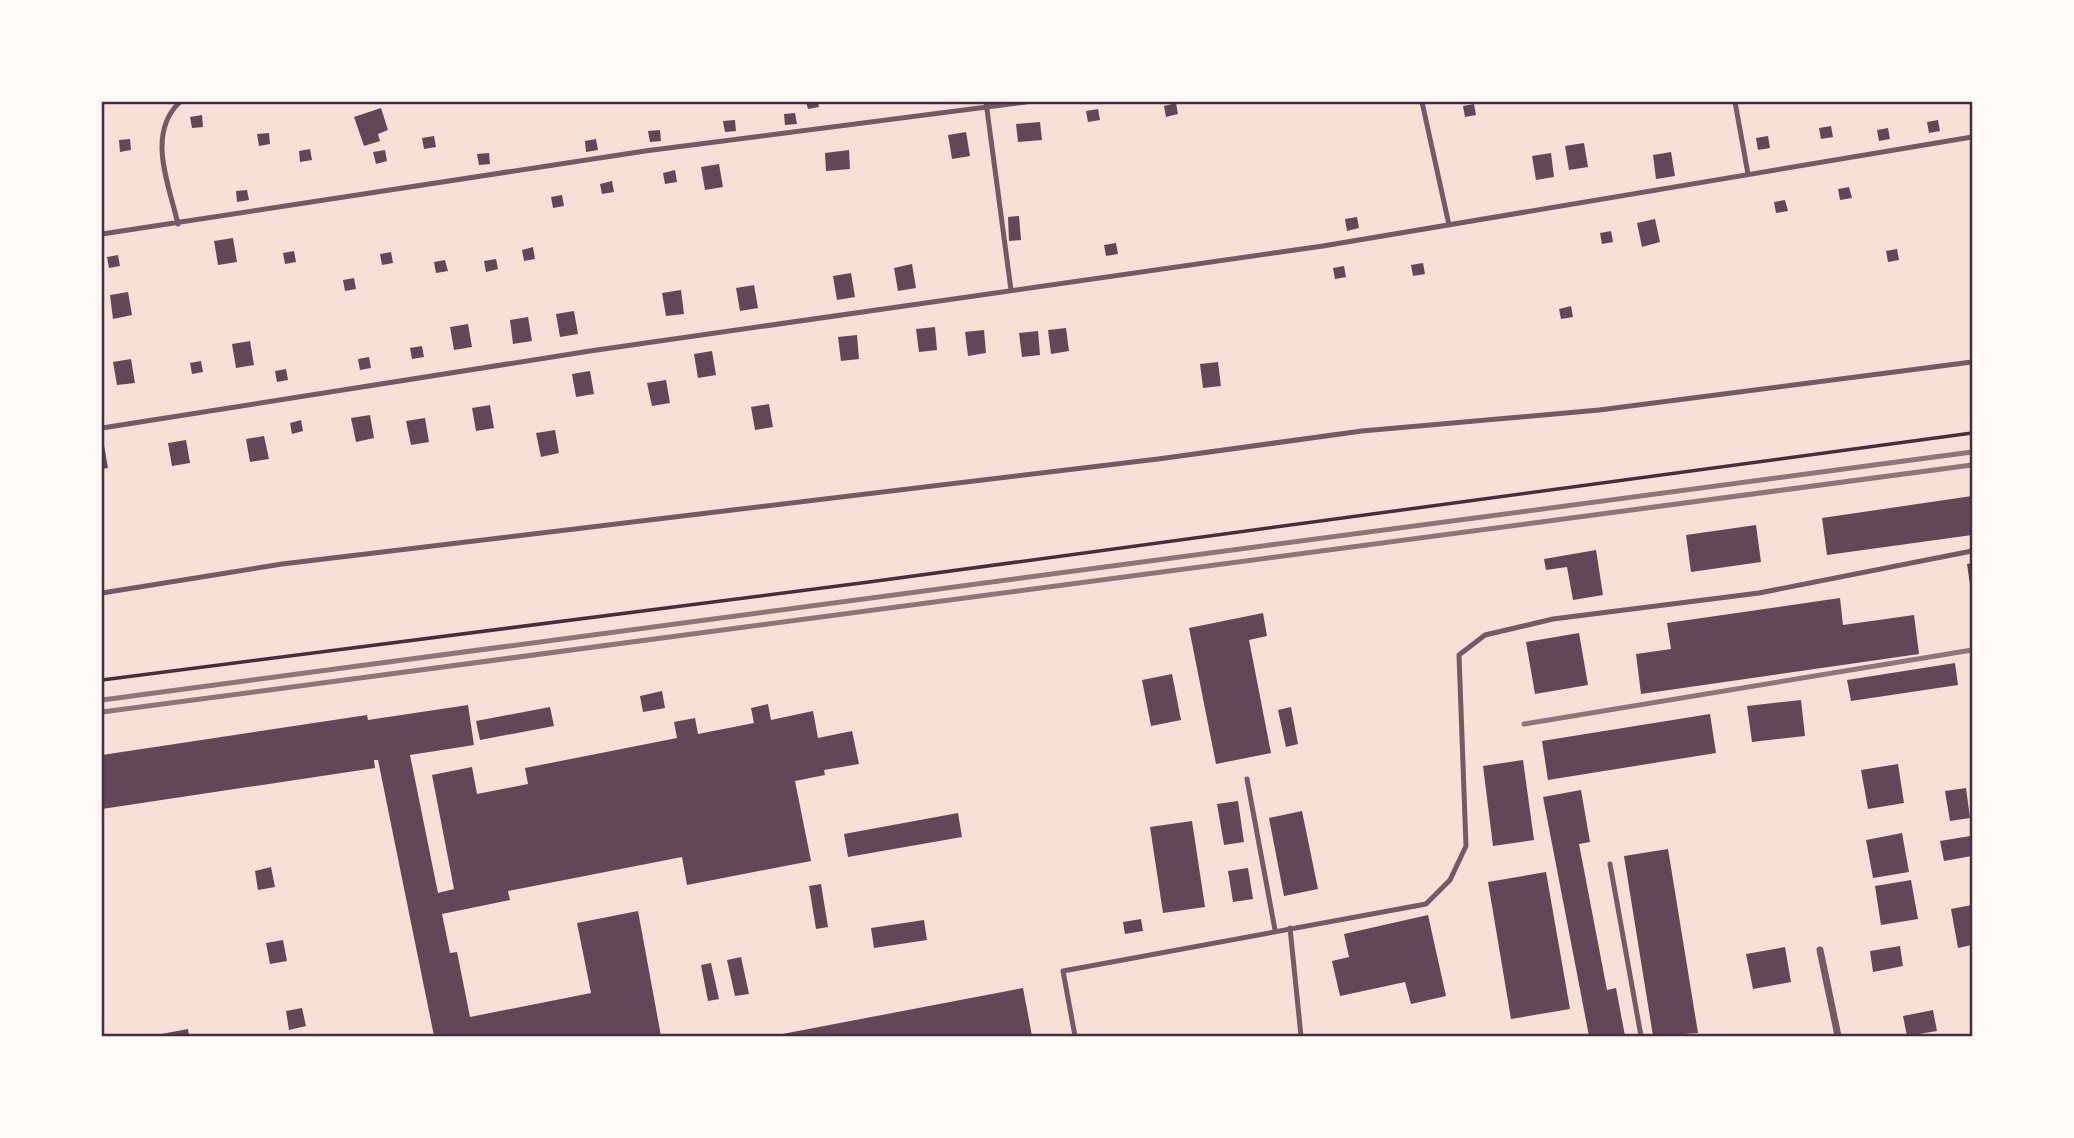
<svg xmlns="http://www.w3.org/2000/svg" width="2074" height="1138" viewBox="0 0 2074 1138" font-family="'Nunito Sans',sans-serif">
  <rect width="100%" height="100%" fill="#f7e1d7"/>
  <path fill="#644757" d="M806 102H818L819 107 808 109Z
    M1176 103 1178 114 1166 117 1164 106Z
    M1474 104 1476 115 1465 117 1463 106Z
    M381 108 388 130 378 134 380 141 364 146 354 117Z
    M1098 109 1100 120 1088 122 1086 111Z
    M795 113 797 124 785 125 784 114Z
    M202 115 203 127 192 128 190 117Z
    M735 120 736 131 725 132 723 121Z
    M1938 120 1940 131 1929 133 1927 122Z
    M1040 122 1042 140 1018 142 1016 124Z
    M1831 126 1833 137 1821 139 1819 128Z
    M1888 128 1890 139 1879 141 1877 130Z
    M660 130 661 141 650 142 648 131Z
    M966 132 970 156 952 159 948 135Z
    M269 133 270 144 259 146 257 134Z
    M434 136 436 147 424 149 422 138Z
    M1768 136 1770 148 1758 150 1756 138Z
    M130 139 131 150 120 152 119 140Z
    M596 139 598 150 586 152 585 141Z
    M1584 143 1588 167 1569 170 1565 146Z
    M310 149 312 160 300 162 299 151Z
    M385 150 387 161 376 164 373 152Z
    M849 150 850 169 826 171 825 153Z
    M1671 152 1675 176 1656 179 1653 155Z
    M489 153 490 164 479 165 477 154Z
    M1551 153 1554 177 1536 180 1532 156Z
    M719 164 723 187 705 190 701 167Z
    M675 170 677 182 665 184 663 173Z
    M612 181 614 192 602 194 600 184Z
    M1849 187 1852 198 1840 200 1838 189Z
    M247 190 249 200 237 202 236 191Z
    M562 195 564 206 553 208 551 197Z
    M1785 200 1788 211 1776 213 1774 202Z
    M1019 216 1021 240 1009 241 1008 217Z
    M1357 217 1359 228 1347 231 1345 219Z
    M1655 219 1660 242 1642 247 1637 223Z
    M1611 231 1613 242 1602 244 1600 233Z
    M233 238 237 262 218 265 214 241Z
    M1116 243 1118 254 1106 256 1104 245Z
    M533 247 535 259 524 261 522 250Z
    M1897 249 1899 260 1888 262 1886 251Z
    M294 251 296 262 285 264 283 253Z
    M391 252 393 263 382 265 380 254Z
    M118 255 120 266 109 268 107 257Z
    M496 259 498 269 486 272 484 261Z
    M445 260 448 271 436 273 434 262Z
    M1423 263 1425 274 1413 276 1411 265Z
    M912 264 916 288 898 291 894 268Z
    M1344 266 1346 277 1335 279 1333 268Z
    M851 273 855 297 837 300 833 276Z
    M354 278 356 289 345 291 343 280Z
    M754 285 758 308 740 311 736 288Z
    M681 290 684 314 666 316 662 293Z
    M128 292 132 315 113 319 110 295Z
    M1571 306 1573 317 1561 319 1559 309Z
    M574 311 578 334 560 337 556 314Z
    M528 317 532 341 513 344 510 320Z
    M468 324 472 347 454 350 450 327Z
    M935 327 937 350 919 352 916 329Z
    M1066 328 1069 351 1051 354 1048 330Z
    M984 330 986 353 968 356 965 332Z
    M1038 331 1040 355 1022 357 1019 333Z
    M857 335 859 359 841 361 838 337Z
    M250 341 254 365 236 368 232 344Z
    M422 346 424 357 412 359 410 348Z
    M712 351 716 375 698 378 694 354Z
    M369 357 371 368 360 370 358 359Z
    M131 359 135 383 117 385 113 362Z
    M201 361 203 372 192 374 190 363Z
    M1218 362 1221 386 1203 388 1200 364Z
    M286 369 288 380 277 382 275 371Z
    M590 371 594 394 576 397 572 374Z
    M666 380 670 403 652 406 647 383Z
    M769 404 773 427 755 430 751 407Z
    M490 405 494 428 476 431 472 408Z
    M370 415 374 438 356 442 351 418Z
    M425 418 429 442 411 445 406 421Z
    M301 420 303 431 292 434 290 423Z
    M555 430 559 453 541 457 536 433Z
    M264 436 269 459 250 462 246 439Z
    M186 440 190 463 172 466 168 443Z
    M102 445H104L108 468 102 469Z
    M1972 496V535L1827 555 1822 518Z
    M1756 525 1761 562 1691 572 1686 535Z
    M1596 550 1603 595 1573 600 1567 567 1546 570 1544 559Z
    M1972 563V592H1971L1967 564Z
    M1840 598 1843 625 1914 615 1919 654 1641 694 1636 654 1671 649 1667 623Z
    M1263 613 1267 636 1249 640 1271 753 1216 764 1189 628Z
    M1579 633 1588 685 1535 694 1526 642Z
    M1955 663 1958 685 1851 701 1847 680Z
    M1172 674 1181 720 1151 726 1142 680Z
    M662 691 665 708 643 712 640 696Z
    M1801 700 1805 736 1752 742 1747 706Z
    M768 704 771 720 813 711 818 738 852 731 859 764 824 770 825 775 795 781 811 861 687 885 682 857 508 891 510 900 442 914 450 953 457 952 470 1017 591 993 577 923 638 911 661 1036H434L378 760H374L375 768 102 809V755L367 715 368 720 468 705 474 745 410 755 438 893 454 889 432 775 472 767 477 794 528 784 525 768 677 738 674 722 695 718 698 734 754 723 751 708Z
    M550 707 554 726 480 740 476 721Z
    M1291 707 1298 744 1286 747 1278 710Z
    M1710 714 1716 753 1548 780 1542 741Z
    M1523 760 1534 840 1493 846 1483 766Z
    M1898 764 1904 803 1868 809 1861 770Z
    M1966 788 1970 818 1950 821 1945 791Z
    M1581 790 1590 842 1579 844 1607 990 1616 988 1625 1036H1589L1543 797Z
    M1238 801 1244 842 1224 845 1217 804Z
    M1302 811 1318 889 1284 896 1269 818Z
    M958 813 962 837 848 857 844 834Z
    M1192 821 1205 907 1163 913 1150 827Z
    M1902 833 1909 872 1873 878 1866 840Z
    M1970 836 1972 856 1944 861 1940 841Z
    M1668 849 1698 1033 1653 1036 1624 856Z
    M271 867 275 887 258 890 255 871Z
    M1248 868 1253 899 1233 902 1228 871Z
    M1546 872 1570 1009 1511 1019 1488 882Z
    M1911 880 1918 919 1881 925 1875 886Z
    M821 884 828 927 816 929 809 886Z
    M1972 905V945L1958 948 1951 909Z
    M1428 915 1446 996 1411 1004 1405 982 1340 996 1332 961 1349 957 1344 934Z
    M1141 919 1143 931 1125 934 1123 922Z
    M924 920 927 940 874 948 871 928Z
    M283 940 287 961 270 964 266 943Z
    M1900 946 1903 966 1873 972 1870 951Z
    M1785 947 1791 982 1753 989 1746 954Z
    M741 957 749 994 735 996 727 960Z
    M711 963 719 999 708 1001 701 965Z
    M1023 988 1032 1036H778L777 1035Z
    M302 1008 306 1026 289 1030 286 1011Z
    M1933 1010 1937 1031 1907 1036 1903 1016Z
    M188 1029 189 1036H156V1035Z"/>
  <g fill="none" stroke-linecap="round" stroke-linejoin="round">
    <path stroke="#4a2c40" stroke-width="3.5" d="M102 680 869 582 1972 433"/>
    <path stroke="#755966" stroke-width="5" d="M986 102 1011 290
      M1422 102 1449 225
      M1735 102 1748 174
      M178 224C169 185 146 133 180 102
      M102 234 645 151 1026 102
      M102 428 590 351 1323 246 1972 137
      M102 593 282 564 1158 459 1362 431 1599 410 1972 362
      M1247 779 1275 930
      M1610 864 1641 1036
      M1290 928 1301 1036
      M1075 1036 1063 971 1426 904 1450 880 1466 846 1459 655 1485 635 1553 619 1759 593 1972 551"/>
    <path stroke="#755966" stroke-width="7" d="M1820 950 1838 1036"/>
    <path stroke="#8f747c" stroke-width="5" d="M102 700 1972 452
      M102 712 1972 465
      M1524 724 1972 650"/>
  </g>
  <rect width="2074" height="1138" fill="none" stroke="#fffaf5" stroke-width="206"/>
  <rect x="103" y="103" width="1868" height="932" fill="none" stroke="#4a2c40" stroke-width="2.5"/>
</svg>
